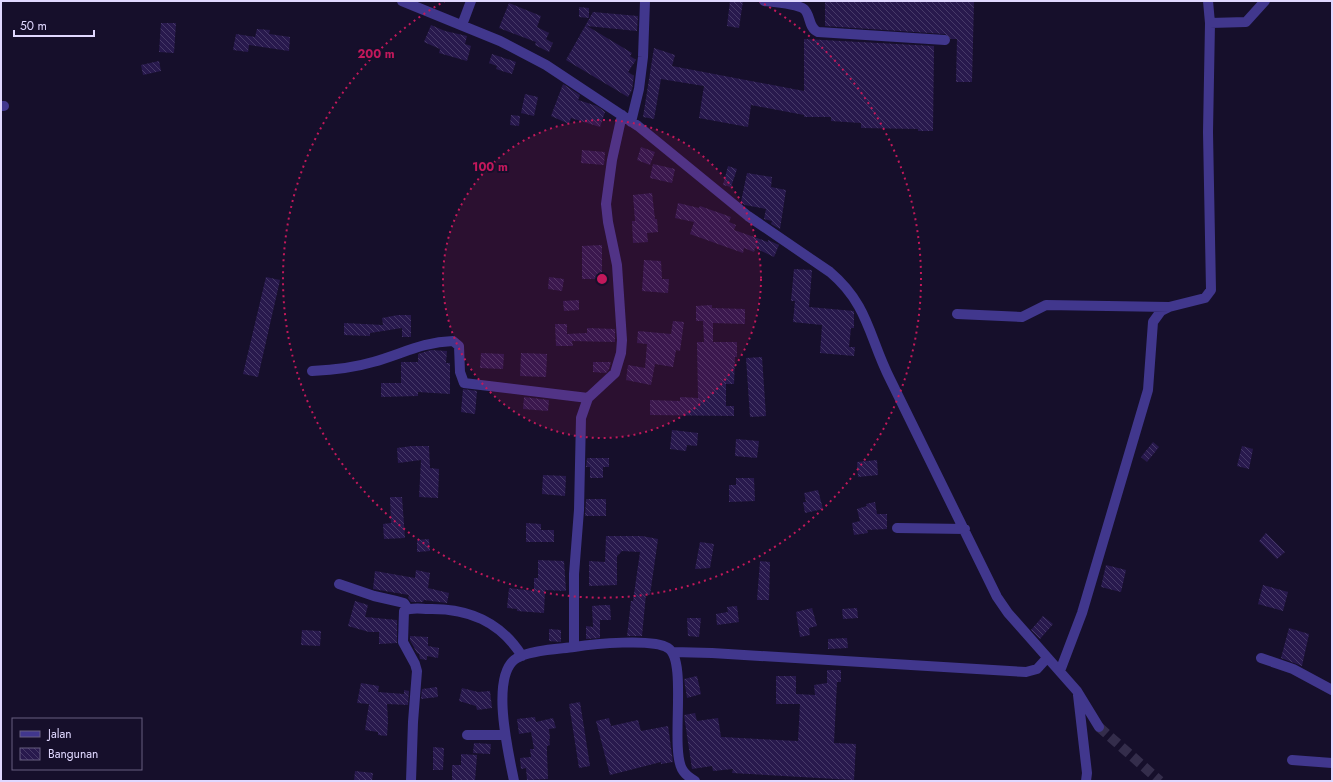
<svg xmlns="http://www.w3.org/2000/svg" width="1333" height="782" viewBox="0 0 1333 782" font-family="Jost,sans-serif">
  <defs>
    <pattern id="building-back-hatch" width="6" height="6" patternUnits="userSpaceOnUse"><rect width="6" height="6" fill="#28194d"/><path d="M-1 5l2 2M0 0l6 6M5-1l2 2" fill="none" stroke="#473a68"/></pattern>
  </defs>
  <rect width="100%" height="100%" fill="#160f2b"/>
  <path fill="url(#building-back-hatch)" d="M730 1H743L739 28 727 26Z
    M825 1H974L972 82H956L957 39H951L945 34 825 26Z
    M509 3 541 16 537 27 549 33 546 39 553 43 549 52 535 45 536 42 499 28Z
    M579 7 589 8V18L579 17Z
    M593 12 638 16 637 31 587 26 632 53 630 56 636 60 628 72 634 76 632 90 628 97 566 60Z
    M161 23H176L174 53 159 52Z
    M431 25 445 31 467 36 465 44 471 46 467 61 439 53 440 49 424 42Z
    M257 29 270 30 269 34 290 37 289 51 249 45 248 52 233 50 236 34 255 37Z
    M804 39 934 46 933 131H918V129L861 128V123L831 121V117H804V115L751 105 748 127 699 118 704 86 661 79 654 119 643 117 654 48 675 55 672 66 804 91Z
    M492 54 516 62 512 74 496 69 497 66 489 63Z
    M159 61 161 71 143 75 141 65Z
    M563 84 580 95 578 100 597 106 605 112 600 127 571 118 569 124 551 116Z
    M525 94 538 97 534 116 521 113Z
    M511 115 520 116 519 126 510 125Z
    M641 147 655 152 650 165 637 160Z
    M582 150 605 152 604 165 581 163Z
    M653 164 675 169 672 183 650 178Z
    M728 166 737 169 731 187 723 185Z
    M747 173 772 177 771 187 786 190 780 229 771 224 772 221 764 219 766 209 745 205 741 202Z
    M652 193 655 219H657L658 232 647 233 648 242 633 243 632 221H635L633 195Z
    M678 203 699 208 700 206 731 217 729 222 736 225 734 230 768 242V240L779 245 774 257 755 248 754 252 744 248 743 253 690 234 694 222 675 218Z
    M602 245V279H582V246Z
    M644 260 661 261 662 279H669L668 293 642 291Z
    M794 269 812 270 809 307 854 311V328H851L849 347H855L854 356 820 353 822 325 793 322 795 301H791Z
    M266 277 280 280 258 377 243 374Z
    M549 277 564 279 562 291 548 289Z
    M579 300V310L564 311 563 301Z
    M712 305V308L745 309V324L713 323V342H737V357H735L734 384H726V406H734V416L650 415V400L680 401V397L698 398 697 342H704L703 321H696V306Z
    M398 315H411V337H402V328L370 333V336L344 335V323L383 325 382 318Z
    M673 321 684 322 680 351 676 350 673 367 655 364 651 385 626 380 628 365 645 368 647 344 637 343 638 331 671 334Z
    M555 324H567V334L587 333V328L615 329V342L572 341 573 346H556Z
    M431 350 447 351 446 363H450V394L418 392V396L381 397V383H401V362H418V354Z
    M481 353 504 354 503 369 480 368Z
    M521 353 547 354 546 377 520 376Z
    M762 357 766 416 750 417 746 358Z
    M593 362H611L609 369 606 373 593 372Z
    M463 389 477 391 475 414 461 412Z
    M524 397 549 400 548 411 523 409Z
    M672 430 698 433 697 446 687 445 686 451 670 449Z
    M736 439 759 441 757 458 735 456Z
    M1153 442 1159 447 1147 462 1141 457Z
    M412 446H429L430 468 439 469 438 498 419 497 421 460 398 463 397 448Z
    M1242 446 1253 449 1249 469 1237 466Z
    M587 458H609V467H603V478H590V467H586Z
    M877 460 878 475 858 477 857 462Z
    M543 475 566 476 565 496 542 494Z
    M736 478H754L755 501 729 502V485H736Z
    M818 490 823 509 805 513 803 502H806L804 493Z
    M390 497H402L405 538 384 539 383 524 391 523Z
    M586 499H606V516H585Z
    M875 502 877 514H887V529L867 530 868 533 854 535 852 523 860 521 857 509 867 506 866 504Z
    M526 523 541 524V530H554V542H526Z
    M1266 533 1285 552 1277 559 1259 541Z
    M606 536H642L658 539 650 595 646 594 642 636H627L631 601H633L640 552 622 551 617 556V585L589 586V561L605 562Z
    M429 539 430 551 417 552V540Z
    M700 542 714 544 710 568 695 569Z
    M538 560 564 561 566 591 545 590 544 613 517 611V609L507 608 509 588 534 591V578H538Z
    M760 561 770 562 769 600H757Z
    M1106 565 1126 570 1121 592 1101 587Z
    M416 570 430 573 428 588 449 593 447 603 424 600 423 602H411L408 598 409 595 373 589 375 571 415 578Z
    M1263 585 1288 592 1283 611 1258 604Z
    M355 601 368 605 365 617 397 620V643L379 644V632H369L348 626Z
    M604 605H610L611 620H600V638L586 639V626L593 627 592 606Z
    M737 606 739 622 717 625 716 614 728 612 727 607Z
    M812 608 817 626 809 628 810 635 800 637 796 612Z
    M857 608 858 618 843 619 842 609Z
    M1043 616 1053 624 1040 639 1031 630Z
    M687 618H701L699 637 688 636Z
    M1289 628 1309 634 1302 666 1281 658Z
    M549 629 561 630V642L549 641Z
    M302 630 321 631 320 646 301 645Z
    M410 636 428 637V646L439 648 438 658 427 656V660L420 659 419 654 417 653 410 640Z
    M847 638 848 648 828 649V639Z
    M827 670H841V682H837L834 743 856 744 854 780 732 773 733 769 713 771 712 766 692 769 684 715 695 713 697 721 718 718 721 737 798 741 800 704H776V676H796V694L815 695 814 685 827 683Z
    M697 676 701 694 687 698 684 679Z
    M361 683 379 686 378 692 404 694V690L409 691 408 705 387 704 388 721 387 736 378 735V732L365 730 369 704 357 703Z
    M437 687 438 697 421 699 422 689Z
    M462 688 478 692 490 691 492 708 477 710 476 706 459 701Z
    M580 702 590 766 579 768 569 704Z
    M535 717 536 722 553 718 556 728 549 729 550 739H549L550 745 547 746V753L548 779 527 780 526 768 521 769 520 758 531 757 530 749H534L531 732 519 734 517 719Z
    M609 718 611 726 638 720 641 731 668 726 673 762 661 764V762L610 775 596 721Z
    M474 743 491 744 490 754 473 753Z
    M433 747 444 748 443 770H433Z
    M461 754 477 755 475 781H452V765H461Z
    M355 771 373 773 372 781H354Z"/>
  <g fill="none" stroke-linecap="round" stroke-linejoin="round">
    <path stroke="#342d4b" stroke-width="10" stroke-dasharray="10 5" stroke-linecap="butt" d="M1099 727 1160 781"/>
    <path stroke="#41378d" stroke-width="10" d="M402 1 500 41 546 65 638 126 748 216 830 272C869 305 869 338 890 379 926 452 961 525 997 597L1008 613 1077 691 1099 727
      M764 1C773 2 797 4 804 9 811 15 808 28 818 32L945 40
      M1210 23 1246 22 1265 1
      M462 25 471 1
      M1 106H4
      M631 122 639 89 643 57 645 1
      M957 314 1022 317 1046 305 1169 307
      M312 371C333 370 353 368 373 362 402 354 422 342 453 341L459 346 460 372 464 383 588 398
      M897 528 965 529
      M339 584 374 596 396 601 404 603 408 609
      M574 647C593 644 653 638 668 648 688 660 670 747 682 769 685 775 690 778 695 781
      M673 652 712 653 1026 672 1037 669 1047 658
      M1261 658 1293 669 1332 690
      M1060 671 1082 613 1148 390 1153 322 1161 311 1169 307 1205 298 1211 290 1208 132 1210 23 1208 1
      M1078 695 1087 773 1086 781
      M467 735H505
      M1292 760 1332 763
      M411 781 413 722 417 671 415 664 403 642 404 611C411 607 421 609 428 609 468 608 500 621 522 656
      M514 781C509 755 489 674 517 658 530 650 559 649 574 647V574L579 510 581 418 588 398 615 373 621 353 622 340 617 265 608 222 606 204 612 160 622 115"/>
  </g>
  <circle cx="602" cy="279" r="159" fill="#c2185b" fill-opacity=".12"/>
  <g fill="none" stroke="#c2185b" stroke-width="2" stroke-dasharray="2 4">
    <circle cx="602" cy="279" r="159"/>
    <path d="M759 1A319 319 0 1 1 445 1"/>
  </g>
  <circle cx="602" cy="279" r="6" fill="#c2185b" stroke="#160f2b" stroke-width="2"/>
  <g font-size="12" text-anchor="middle" font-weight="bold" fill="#c2185b" stroke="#160f2b" stroke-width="4" stroke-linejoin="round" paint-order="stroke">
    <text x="376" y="58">200 m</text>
    <text x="490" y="171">100 m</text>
  </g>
  <rect width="1333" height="782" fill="none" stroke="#e0d8ff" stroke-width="4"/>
  <rect x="12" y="718" width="130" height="52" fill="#160f2b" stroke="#675f80"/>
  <rect x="20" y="731" width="20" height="6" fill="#41378d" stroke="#675f80"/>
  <text x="48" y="738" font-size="12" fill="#e0d8ff">Jalan</text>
  <rect x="20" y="748" width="20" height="12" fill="url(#building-back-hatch)" stroke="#675f80"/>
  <text x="48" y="758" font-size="12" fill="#e0d8ff">Bangunan</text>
  <path d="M14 30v6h80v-6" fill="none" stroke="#e0d8ff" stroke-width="2"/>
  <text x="20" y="30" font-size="12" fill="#e0d8ff" stroke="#160f2b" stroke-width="3" paint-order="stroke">50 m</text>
</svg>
